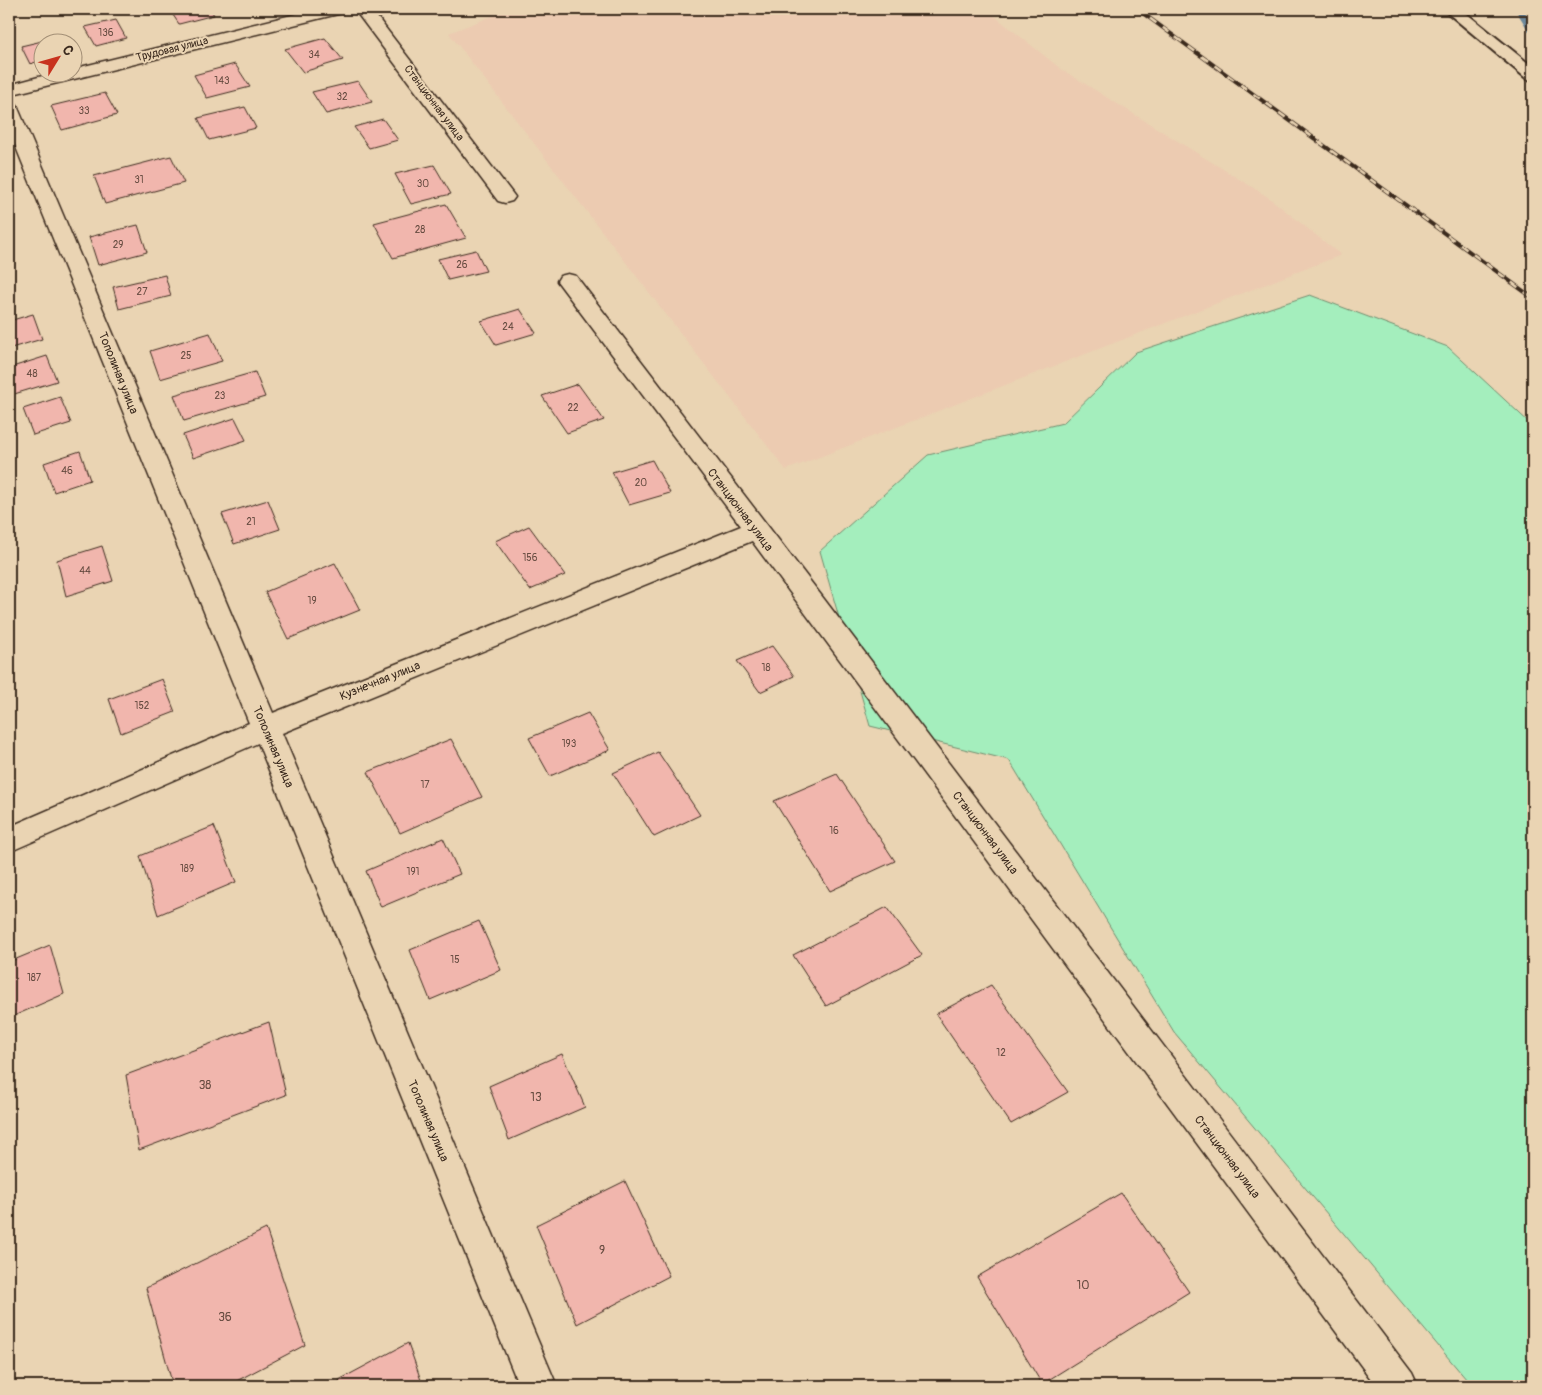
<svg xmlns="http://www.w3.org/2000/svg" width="1542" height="1395" viewBox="0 0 1542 1395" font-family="Pangolin,sans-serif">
  <rect width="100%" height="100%" fill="#ead4b3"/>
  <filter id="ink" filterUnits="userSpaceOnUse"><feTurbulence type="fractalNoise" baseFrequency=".02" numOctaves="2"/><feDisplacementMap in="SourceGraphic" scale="10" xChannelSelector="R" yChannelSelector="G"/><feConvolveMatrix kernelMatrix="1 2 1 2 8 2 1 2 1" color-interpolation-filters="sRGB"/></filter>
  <g filter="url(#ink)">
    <path fill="#eccbb1" d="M510 9H986L1061 69 1268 197 1341 255 786 470 449 33Z"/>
    <path fill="#a4eebd" stroke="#708c6e" d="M1310 295 1448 347 1533 426V1386H1472L1174 1032 1009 760 870 726 820 551 928 455 1063 423 1136 352Z"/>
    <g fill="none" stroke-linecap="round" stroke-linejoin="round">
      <path fill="#6c889a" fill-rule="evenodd" d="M1515 9H1523L1533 24V34L1530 33Z"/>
    </g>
    <path fill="#f1b6ad" stroke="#3b2a1e" d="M169 9H210L214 15 179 24Z
      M116 20 126 38 96 46 85 27Z
      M55 38 58 42H42V60L30 64 21 46Z
      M325 38 343 60 303 72 285 49Z
      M235 64 250 87 207 98 194 75Z
      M358 81 372 102 326 114 312 92Z
      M105 93 117 115 62 130 51 106Z
      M245 107 256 128 209 140 198 118Z
      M383 119 398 140 369 148 354 127Z
      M171 156 184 183 105 204 94 176Z
      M434 165 451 194 411 204 395 174Z
      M446 204 466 238 393 258 374 223Z
      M138 225 147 252 98 265 89 237Z
      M476 250 486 271 448 280 438 259Z
      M165 275 171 296 119 309 113 287Z
      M520 309 536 333 496 345 481 321Z
      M33 314 42 339 11 348 9 321Z
      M210 333 222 361 160 379 150 351Z
      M47 356 57 381 11 395 9 389V368Z
      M255 372 265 397 184 421 174 395Z
      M578 384 604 420 567 433 542 396Z
      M60 397 71 423 33 435 23 409Z
      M235 418 246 440 193 458 183 435Z
      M80 451 90 480 54 492 44 463Z
      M652 460 670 493 629 505 612 472Z
      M268 500 280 529 234 544 222 514Z
      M529 526 565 575 530 590 495 541Z
      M102 546 113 581 66 596 57 560Z
      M335 563 360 610 288 639 265 592Z
      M772 646 794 676 760 692 737 661Z
      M162 679 175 712 121 733 109 699Z
      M588 713 610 750 550 776 529 738Z
      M451 739 482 797 400 833 368 772Z
      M658 752 700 815 654 837 613 773Z
      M837 774 895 861 830 891 774 801Z
      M214 826 236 882 158 915 140 856Z
      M443 838 460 874 381 907 366 871Z
      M887 907 922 955 826 1006 793 955Z
      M479 921 501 970 430 1000 410 950Z
      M50 945 64 994 9 1018V962Z
      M991 985 1068 1092 1011 1124 936 1014Z
      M269 1022 286 1095 139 1150 126 1075Z
      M562 1054 585 1107 509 1140 489 1086Z
      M625 1181 669 1276 577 1324 536 1225Z
      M1121 1193 1189 1292 1042 1384 977 1277Z
      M266 1229 305 1345 227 1386H173L146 1288Z
      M408 1343 423 1386H341L339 1380Z"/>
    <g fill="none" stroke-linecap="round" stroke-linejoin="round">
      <g stroke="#3b2a1e" stroke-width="4">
        <path id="lane" d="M1443 9H1461L1533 67V80L1527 79Z"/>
      </g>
      <g stroke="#3b2a1e" stroke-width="3">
        <path id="street" d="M316 9H345L342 13 9 95V85L57 72H72V69Z
          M354 9H371L512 193 515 197 512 201 505 203 498 201Z
          M9 102 16 104 18 108 273 713 741 526 557 281 560 276 568 274 576 276 824 599 1412 1373 1418 1386H1376L752 541 282 733 557 1386H519L258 743 9 852V827L249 723 9 130Z"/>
      </g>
      <use href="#lane" fill="#ead4b3" fill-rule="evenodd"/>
      <use href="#street" fill="#ead4b3" fill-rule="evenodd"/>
      <g stroke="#3b2a1e" stroke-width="4">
        <path id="rail" d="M1137 9 1533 298"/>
      </g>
      <use href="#rail" stroke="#ead4b3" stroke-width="2.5" stroke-dasharray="8" stroke-linecap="butt"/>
    </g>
  </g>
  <g text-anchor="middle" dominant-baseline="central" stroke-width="4" stroke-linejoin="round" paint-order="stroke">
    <g font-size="10" fill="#684d42">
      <text x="106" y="33">136</text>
      <text x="314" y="55">34</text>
      <text x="222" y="81">143</text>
      <text x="342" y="97">32</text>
      <text x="84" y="111">33</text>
      <text x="139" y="180">31</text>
      <text x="423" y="184">30</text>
      <text x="420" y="230">28</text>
      <text x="118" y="245">29</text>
      <text x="462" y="265">26</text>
      <text x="142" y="292">27</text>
      <text x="508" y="327">24</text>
      <text x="186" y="356">25</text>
      <text x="32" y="374">48</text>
      <text x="220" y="396">23</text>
      <text x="573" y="408">22</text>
      <text x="67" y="471">46</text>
      <text x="641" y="483">20</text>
      <text x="251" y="522">21</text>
      <text x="530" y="558">156</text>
      <text x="85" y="571">44</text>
      <text x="312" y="601">19</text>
      <text x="766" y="668">18</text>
      <text x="142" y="706">152</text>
      <text x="569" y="744">193</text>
      <text x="425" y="785">17</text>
      <text x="834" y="831">16</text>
      <text x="187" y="869">189</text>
      <text x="413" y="872">191</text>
      <text x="455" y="960">15</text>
      <text x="34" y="978">187</text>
      <text x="1001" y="1053">12</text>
    </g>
    <g font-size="11" fill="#3b2a1e" stroke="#ead4b3">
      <text transform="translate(172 49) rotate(-14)">Трудовая улица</text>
      <text transform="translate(434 103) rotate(53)">Станционная улица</text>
    </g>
    <g font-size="12" fill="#3b2a1e" stroke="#ead4b3">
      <text transform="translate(118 373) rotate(68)">Тополиная улица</text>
      <text transform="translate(740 510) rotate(53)">Станционная улица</text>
      <text transform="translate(380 681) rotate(-22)">Кузнечная улица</text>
      <text transform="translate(273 747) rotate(67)">Тополиная улица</text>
      <text transform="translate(985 833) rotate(53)">Станционная улица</text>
      <text transform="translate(428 1121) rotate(67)">Тополиная улица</text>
      <text transform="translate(1227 1157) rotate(53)">Станционная улица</text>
    </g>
    <g font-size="12" fill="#684d42">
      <text x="205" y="1085">38</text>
      <text x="536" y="1097">13</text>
      <text x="602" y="1250">9</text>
      <text x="1083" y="1285">10</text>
      <text x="225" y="1317">36</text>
    </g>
  </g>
  <rect width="1542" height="1395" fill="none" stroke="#ead4b3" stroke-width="30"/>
  <rect x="15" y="15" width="1512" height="1365" fill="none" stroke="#3b2a1e" stroke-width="2" filter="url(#ink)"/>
  <g transform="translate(58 58) rotate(53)"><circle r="24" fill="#ead4b3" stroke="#a49077"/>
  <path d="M0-4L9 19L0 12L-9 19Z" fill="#c8321e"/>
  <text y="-8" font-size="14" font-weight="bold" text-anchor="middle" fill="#3b2a1e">С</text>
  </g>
</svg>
